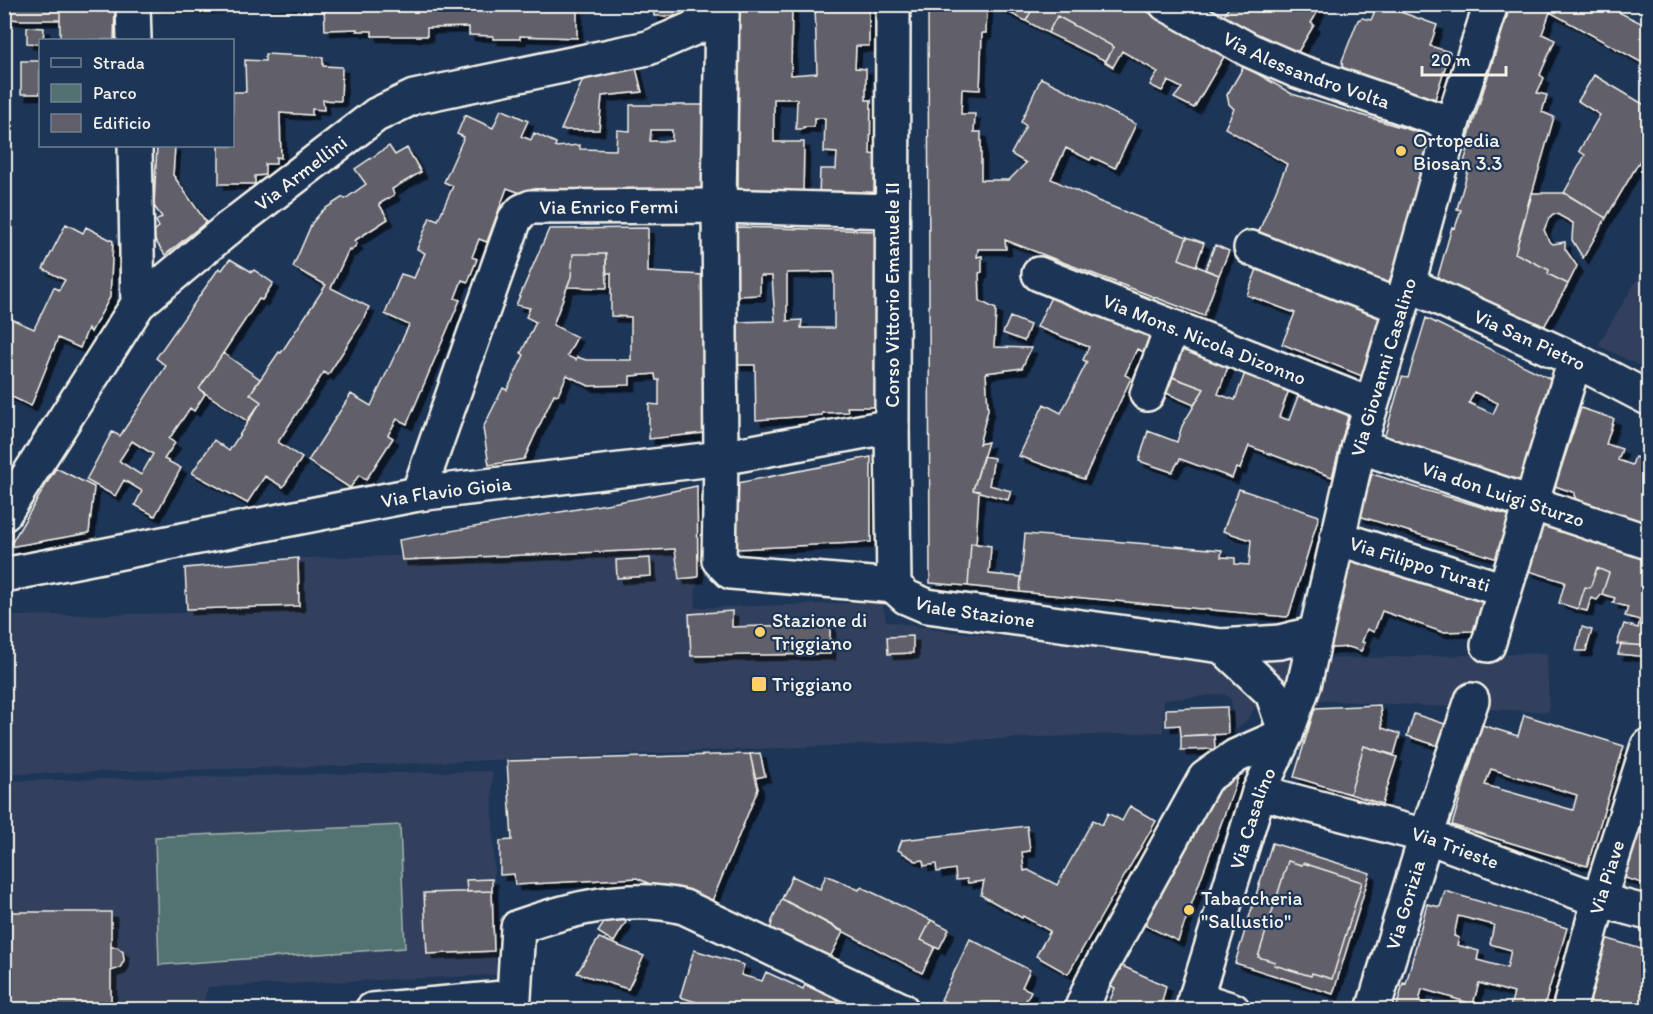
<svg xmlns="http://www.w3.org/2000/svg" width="1653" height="1014" viewBox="0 0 1653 1014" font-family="Itim,sans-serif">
  <defs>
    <filter id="shadow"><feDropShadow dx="5.5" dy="5.5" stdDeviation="0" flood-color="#0009"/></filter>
  </defs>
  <rect width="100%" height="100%" fill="#1d3557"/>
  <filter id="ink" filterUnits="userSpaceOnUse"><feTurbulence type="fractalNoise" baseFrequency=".0167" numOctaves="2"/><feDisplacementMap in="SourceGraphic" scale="12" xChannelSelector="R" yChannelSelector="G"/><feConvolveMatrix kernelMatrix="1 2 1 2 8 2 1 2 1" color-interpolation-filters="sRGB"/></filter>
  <g filter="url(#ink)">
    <path fill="#31415d" d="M1648 261V370L1598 345Z
      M698 550 695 608 882 602 886 621 946 631 1260 662 1322 659 1547 653 1549 712 1317 700 1259 702 1247 720 1235 730 1231 700 1225 694 1164 700 1163 732 349 766 5 774 4 616 186 613 185 568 298 558Z
      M492 771 496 975 208 987 201 1009H5L4 781Z"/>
    <path fill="#527272" stroke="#a3b2ad" stroke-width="1.5" d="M400 825 405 948 159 965 155 837Z"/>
    <path fill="#605e6a" stroke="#f4f1e8" stroke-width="1.5" fill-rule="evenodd" filter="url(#shadow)" d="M4 4H60V20H20L4 18Z
      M60 4H115L114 40H60Z
      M156 4H216V8L156 7Z
      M577 4V38L520 36V39H493V36L469 35V27L427 28V36H372V31H357L358 29 325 30 324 5H264Z
      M653 4H705V20L685 16H654Z
      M749 4H792L791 75 817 73 815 4H869V46H856L855 68 866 69V100H871L870 154 875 155 874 197 819 196 820 169H836L837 153 824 152 825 118H814V127H803V129H796L797 99H774V142H804L803 194H738L737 12Z
      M928 4H987L986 33H982L980 90 962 89 961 114H975L974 132H981V180H1009L1026 163 1011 154 1026 126 1021 122 1041 78 1136 124 1115 168 1092 157 1090 160 1066 148 1051 179 1098 201 1187 237 1179 259 1219 275 1204 316 1005 240 1006 249H978L977 257 982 256V272L979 273 980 301 996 309 994 347 1031 348 1022 368 986 373 988 410 979 444 988 442 973 490 979 491 976 544 971 543 968 586 930 583Z
      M992 4H1035L1026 21Z
      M1035 4H1134L1225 55 1194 108 1174 98 1182 88 1168 81 1162 91 1150 85 1158 72 1122 51 1113 67 1105 62 1114 47 1057 16 1048 33 1026 21Z
      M1221 4H1250L1261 12 1266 4H1322L1311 23 1314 25 1296 55 1224 16 1228 8Z
      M1378 4 1437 25 1430 46 1450 52 1435 99 1385 83 1383 87 1368 81V78L1343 70 1342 61 1358 20 1362 18 1371 20Z
      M1511 4H1602L1647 26 1648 23V66L1550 12 1542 34 1555 40 1542 70 1540 75 1544 78 1537 93 1547 95 1542 112 1554 117 1515 253 1549 270 1548 274 1568 284 1541 332 1442 286 1438 276 1452 227 1455 228 1461 210 1457 209 1469 167 1463 165 1471 140 1468 139Z
      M1057 16 1114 47 1106 61 1048 33Z
      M27 27 44 28 43 40H40V44L27 43Z
      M265 54 323 57V66L342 67 341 101 323 100 324 110 312 109V115L280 113 281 158 276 157V164H265V175L255 176V184H219V146H232L233 92H246L245 60 265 61Z
      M21 61H40V94H21Z
      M635 64 642 92 602 96 599 130H561L585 75Z
      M1244 66 1292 94 1420 133 1430 151 1404 238 1387 288 1257 236 1287 164 1225 128 1234 109 1229 104 1227 95Z
      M1594 75 1648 107V147L1606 218 1564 193 1585 155 1579 151 1600 115 1578 101Z
      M630 105H703V194L534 198 507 188 487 242 479 239 472 257 477 259 468 282 462 280 455 298 460 300 407 424 397 419 388 435 393 438 366 480 359 475 350 488 308 461 351 394 371 406 409 325 385 314 401 274 414 278 425 253 417 249 430 217 438 220 453 186 444 182 464 137 457 134 465 115 493 128 501 109 528 121 521 136 531 140 534 133 556 143 555 147 580 145V149L616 150 617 130 630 131ZM651 130H672V141H650Z
      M157 146H175L173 175 206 222 165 255 155 240 154 231 159 227 156 221 162 217 154 206Z
      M389 146 395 155 407 148 421 172 392 189 394 195 379 204 388 219 354 241 357 244 351 251 349 249 331 288 369 307 361 324 328 375 324 372 278 442 302 458 283 487 265 476 247 503 192 473 214 440 229 451 261 402 250 394 279 352 281 353 326 285 293 267 312 223 323 210 343 197 345 199 366 184 355 169Z
      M1531 193H1565L1606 218 1583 258 1572 240 1573 223 1557 214H1553L1549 218 1544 230 1549 241 1553 244 1565 242V249L1577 266 1568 284 1548 274 1549 270 1515 253Z
      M66 224 83 233 86 227 113 241 110 297 91 332 88 328 80 348 58 338 31 406 4 393V322L7 317 34 329 54 287 59 290 65 280 43 269Z
      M736 227 876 231 877 407H847L848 412 822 413V415L756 420 755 365H736V322L775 321 772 276H760V295L734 296ZM834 272V328H801L802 320 787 321V273Z
      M648 228V272L703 275V433L649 439V404L659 405V380H656L655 374 630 376V385L589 386 567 375 558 395 554 394 524 459 489 465 483 428 503 388 507 390 524 355 521 353 536 322 526 317 530 308 516 305 549 229ZM573 254H606V273H611V316L631 317V360H586L577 357 576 360 567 356 577 337 553 325 571 277Z
      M1187 237 1204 243 1196 266 1179 259Z
      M1215 245 1229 251 1219 275 1205 270Z
      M573 254H606L607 288 567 287 571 277Z
      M230 259 252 272 254 270 273 283 262 300 259 299 199 389 205 394 194 411 190 408 169 439 175 443 164 459 181 468 155 516 135 505 142 491 124 480 115 496 86 480 112 432 120 436 166 366 156 358 219 268 222 270ZM132 441 153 454 141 475 119 461Z
      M1259 264 1382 311 1362 376 1282 344 1295 313 1247 295Z
      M1055 288 1156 327 1144 352 1137 349 1125 375 1131 378 1084 479 1019 456 1044 404 1061 413 1087 362 1083 360 1089 347 1037 327Z
      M1010 317 1030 325 1024 341 1003 333Z
      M1426 318 1557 382 1523 485 1383 442 1402 377 1408 378ZM1474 392 1498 403 1493 414 1469 403Z
      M1180 335 1232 356 1218 394 1235 400 1249 362 1293 379 1279 417 1289 420 1303 383 1352 401 1332 477 1249 446 1240 469 1236 468 1232 478 1180 459 1172 472 1139 461 1148 431 1177 442 1182 426 1204 389 1161 373Z
      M223 353 260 379 250 394 261 402 247 421 199 389Z
      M1162 373 1204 389 1194 405 1155 388Z
      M1581 408 1614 419 1606 444 1622 449 1618 460 1632 465 1635 457 1648 461V523L1577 501 1574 495 1575 493 1555 486Z
      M983 456 994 458 989 485 1011 491 1008 500 973 490Z
      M871 457V542L737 549V483Z
      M56 468 94 487 89 533 9 547Z
      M1372 474 1514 517 1501 560 1359 516Z
      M697 486 698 577 679 579 675 549 402 560 399 540 635 499Z
      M1239 489 1319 516 1289 615 1287 617 1020 592 1025 534 1222 550 1221 557 1235 558V564L1249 565 1251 540 1223 531Z
      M1543 526 1648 558V646L1617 644 1624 624 1638 628 1640 620 1625 616 1628 607 1613 603 1615 598 1602 594 1609 573 1597 568 1590 588 1585 587 1578 609 1559 603 1565 582 1529 571Z
      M971 543 991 546 989 574 1021 577 1020 592 968 586Z
      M1350 550 1486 593 1473 631 1442 632 1382 611 1374 632 1367 629 1362 642 1365 643 1361 651 1349 647 1321 649Z
      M298 558 299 606 187 609 185 568Z
      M650 558 651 576 617 578 616 560Z
      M1597 568 1609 573 1602 594 1597 600 1591 598 1587 611 1578 609 1585 587 1590 588Z
      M732 611V627L830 624V654L691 656 689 614Z
      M1582 627 1592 630 1586 651H1576Z
      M913 636V653L888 654 887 637Z
      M1621 644 1648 646V657L1618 654Z
      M1380 705 1382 728 1400 734 1394 755 1364 746 1350 794 1294 777 1315 708Z
      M1227 707 1228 734 1181 736 1180 725 1166 726V709Z
      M1414 714 1448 725 1442 747 1407 736Z
      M1524 715 1624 746 1587 866 1452 825 1482 725 1518 736ZM1491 769 1577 795 1573 810 1485 785Z
      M1214 734 1215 749 1181 750V736Z
      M1364 746 1397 757 1382 804 1350 794Z
      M760 753 765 776 755 778 750 754Z
      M750 754 758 789 708 911 637 878 515 885 514 874 500 875V841L512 840 507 761Z
      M1229 769 1240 772 1178 941 1140 923Z
      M1648 788V885L1619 876Z
      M1130 806 1156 821 1068 974 1036 956 1050 931 1023 916 1022 918 981 895 984 881 968 883 967 879 956 880 955 869 937 872 936 864 924 866 923 860 916 861 898 850 902 840 1027 826 1030 851 1022 852 1024 871 1028 870 1057 885 1093 820 1102 825 1108 813 1122 821Z
      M1272 843 1370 873 1333 994 1235 963ZM1288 861 1302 865 1303 863 1362 882 1332 979 1312 973 1311 976 1274 965 1275 962 1258 957Z
      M1288 861 1302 865 1303 863 1362 882 1332 979 1312 973 1311 976 1274 965 1275 962 1258 957Z
      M826 875 859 890 861 887 931 920 921 940 935 947 922 973 782 899 792 876 820 889Z
      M492 879V891L467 892 466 880Z
      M492 891 494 951 427 954 424 893Z
      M1445 891 1567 928 1543 1010H1509L1514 993 1479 983 1473 1004 1422 989 1419 1002 1447 1010H1396L1403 983 1406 984 1427 904 1440 907ZM1458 916 1494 925 1490 944 1511 950 1507 968 1477 960 1479 951 1457 945 1459 938 1454 936Z
      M782 899 843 932 829 959 770 935 772 921Z
      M4 912H111V1010H4Z
      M611 912 626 922 614 942 598 932Z
      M931 920 949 929 939 949 921 940Z
      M599 938 644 956 628 989 577 973Z
      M1605 938 1648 951V1010H1581Z
      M970 939 1030 970 1022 987 1031 991 1021 1010 1011 1006 1010 1010H979L966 1004 963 1010 941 1000Z
      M111 947H117L123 952 124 960 120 968 111 971Z
      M694 950 744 965 741 975 762 981 766 972 803 989 805 985 844 1003 843 1006 851 1010H722L680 997Z
      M1118 964 1166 986 1160 1010H1106L1115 988 1108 985Z"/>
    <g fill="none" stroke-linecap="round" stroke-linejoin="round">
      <g stroke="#f4f1e8" stroke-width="38">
        <g id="minor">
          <path d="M133 4 134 40"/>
          <path id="s1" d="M722 4 719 206 721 458 719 560 731 572 894 586 906 597 927 606 1222 646 1280 642 1316 633"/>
          <path d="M893 4 892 426 894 586"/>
          <path id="s2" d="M1166 4 1249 50 1297 71 1452 124"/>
          <path d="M135 146 138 304"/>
          <path d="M1251 248 1401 307"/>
          <path id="s3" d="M1039 274 1371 405"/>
          <path id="s4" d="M1408 284 1575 360 1648 398"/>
          <path d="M1147 394 1172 327"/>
          <path id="s5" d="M1359 446 1648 542"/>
          <path id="s6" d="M418 494 515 219 522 211 531 207 719 206 892 211"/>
          <path id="s7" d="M4 514 138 304 230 227 376 115 414 97 648 48 722 16"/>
          <path id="s8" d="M1337 538 1504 590"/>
          <path id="s9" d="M4 575 418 494 721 458 892 426"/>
          <path d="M1488 645 1575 360"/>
          <path d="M1222 646 1272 693 1286 734"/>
          <path id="s10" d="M1259 792 1426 836 1599 900 1648 913"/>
          <path d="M1195 998 1233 1010"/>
          <path d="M372 1010 514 997 518 927C569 909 630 893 684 907L902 1010"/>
          <path d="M1081 1010 1094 979 1205 778 1236 756 1286 734"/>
          <path id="s11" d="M1192 1010 1259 792 1286 734 1304 685 1359 446 1408 284 1452 124 1491 4"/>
          <path id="s12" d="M1373 1010 1426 836 1472 700"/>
          <path id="s13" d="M1569 1010 1599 900 1648 746"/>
        </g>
      </g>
      <use href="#minor" stroke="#1d3557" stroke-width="33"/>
    </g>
  </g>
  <g fill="#ffd166" stroke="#1d3557" stroke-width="2">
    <circle cx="1401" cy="151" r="6"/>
    <circle cx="760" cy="632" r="6"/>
    <rect x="751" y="676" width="16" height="16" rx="3"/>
    <circle cx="1189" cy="910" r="6"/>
  </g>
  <g text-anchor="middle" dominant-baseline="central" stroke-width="4.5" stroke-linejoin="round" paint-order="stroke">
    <g font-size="20" fill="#f4f1e8" stroke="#1d3557">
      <text stroke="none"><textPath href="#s2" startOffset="156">Via Alessandro Volta</textPath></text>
      <text stroke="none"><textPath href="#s7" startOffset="458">Via Armellini</textPath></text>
      <text stroke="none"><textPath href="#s6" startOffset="390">Via Enrico Fermi</textPath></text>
      <text transform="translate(892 295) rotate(-90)">Corso Vittorio Emanuele II</text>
      <text stroke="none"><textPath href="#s3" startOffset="178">Via Mons. Nicola Dizonno</textPath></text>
      <text stroke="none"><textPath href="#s4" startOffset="134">Via San Pietro</textPath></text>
      <text stroke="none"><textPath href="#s11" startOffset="672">Via Giovanni Casalino</textPath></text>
      <text stroke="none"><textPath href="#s9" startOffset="450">Via Flavio Gioia</textPath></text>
      <text stroke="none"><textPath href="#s5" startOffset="152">Via don Luigi Sturzo</textPath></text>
      <text stroke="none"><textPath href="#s8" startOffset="87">Via Filippo Turati</textPath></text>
      <text stroke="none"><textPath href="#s1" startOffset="824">Viale Stazione</textPath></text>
      <text stroke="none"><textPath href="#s11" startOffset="201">Via Casalino</textPath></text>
      <text stroke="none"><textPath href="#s10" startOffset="204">Via Trieste</textPath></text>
      <text stroke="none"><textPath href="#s13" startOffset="138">Via Piave</textPath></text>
      <text stroke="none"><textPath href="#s12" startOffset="110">Via Gorizia</textPath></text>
    </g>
    <g font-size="20" fill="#f4f1e8" stroke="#1d3557" text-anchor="start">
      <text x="1413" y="140">Ortopedia<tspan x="1413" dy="23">Biosan 3.3</tspan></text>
      <text x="772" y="620">Stazione di<tspan x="772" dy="23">Triggiano</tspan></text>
      <text x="772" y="684">Triggiano</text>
      <text x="1201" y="898">Tabaccheria<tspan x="1201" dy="23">"Sallustio"</tspan></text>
    </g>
  </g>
  <rect width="1653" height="1014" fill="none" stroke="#1d3557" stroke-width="24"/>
  <rect x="12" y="12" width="1629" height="990" fill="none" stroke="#f4f1e8" stroke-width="2" filter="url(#ink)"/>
  <rect x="39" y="39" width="195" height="108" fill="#1d3557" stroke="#738091" stroke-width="1.5"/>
  <rect x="51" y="58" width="30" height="9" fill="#1d3557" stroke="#738091" stroke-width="1.5"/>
  <text x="93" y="69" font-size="18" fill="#f4f1e8">Strada</text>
  <rect x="51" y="84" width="30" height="18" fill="#527272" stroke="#738091" stroke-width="1.5"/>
  <text x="93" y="99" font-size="18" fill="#f4f1e8">Parco</text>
  <rect x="51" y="114" width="30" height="18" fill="#605e6a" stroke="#738091" stroke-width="1.5"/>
  <text x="93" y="129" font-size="18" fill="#f4f1e8">Edificio</text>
  <path d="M1422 66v9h84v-9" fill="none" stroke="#f4f1e8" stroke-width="3"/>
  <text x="1431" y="66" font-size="18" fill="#f4f1e8" stroke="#1d3557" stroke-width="4.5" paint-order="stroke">20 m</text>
</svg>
